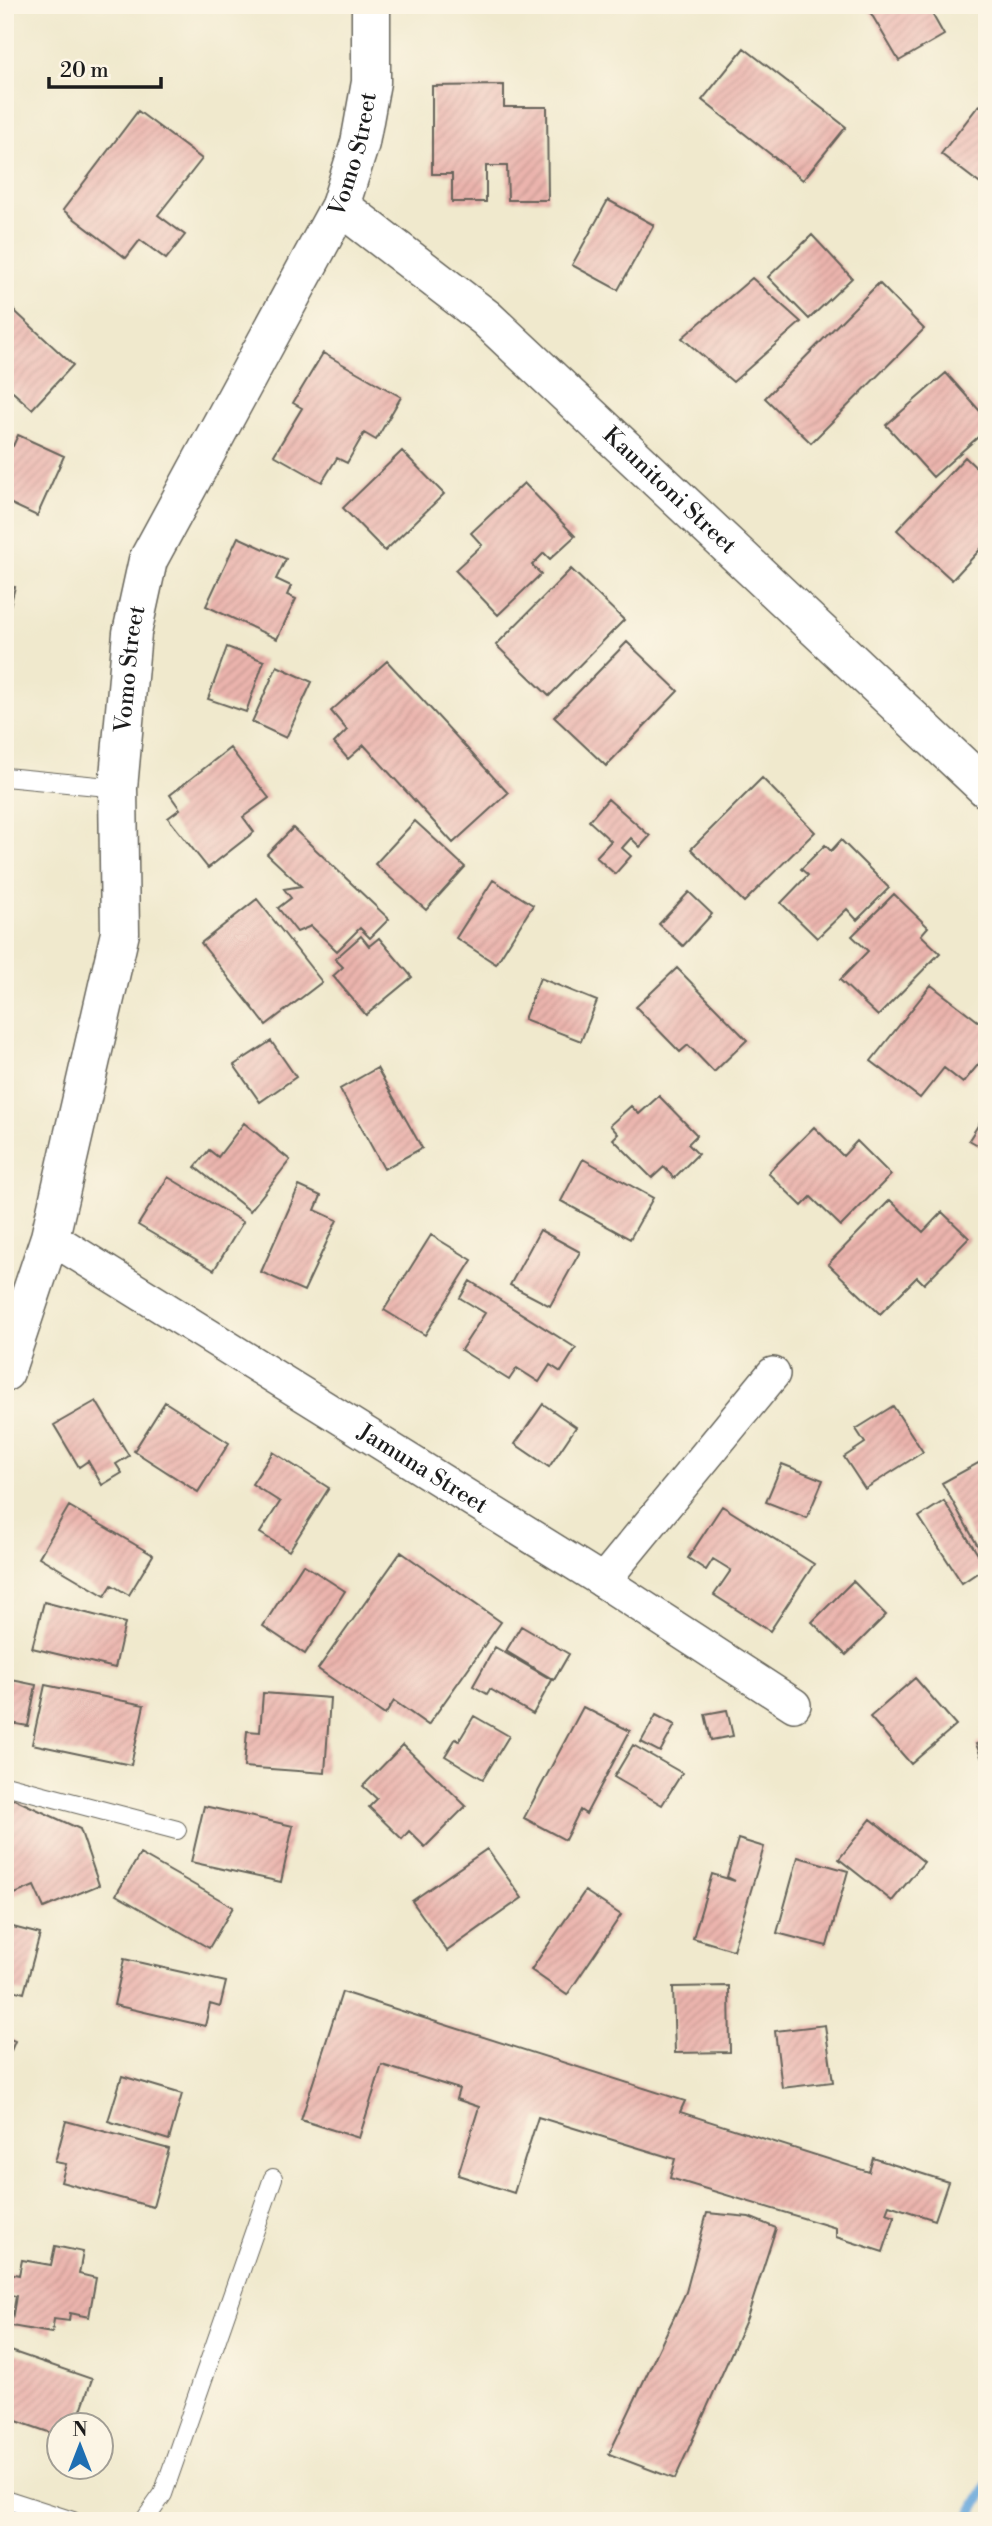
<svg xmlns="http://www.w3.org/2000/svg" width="992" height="2526" viewBox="0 0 992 2526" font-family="'Libre Bodoni',serif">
  <defs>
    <pattern id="building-hatch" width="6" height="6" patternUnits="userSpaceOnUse" patternTransform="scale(1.75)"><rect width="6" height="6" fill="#ebb4ad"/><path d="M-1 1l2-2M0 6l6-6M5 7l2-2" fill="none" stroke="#c99a94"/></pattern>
  </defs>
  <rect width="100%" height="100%" fill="#fcf5e5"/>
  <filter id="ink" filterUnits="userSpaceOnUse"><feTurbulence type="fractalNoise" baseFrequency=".0143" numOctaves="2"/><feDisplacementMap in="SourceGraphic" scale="14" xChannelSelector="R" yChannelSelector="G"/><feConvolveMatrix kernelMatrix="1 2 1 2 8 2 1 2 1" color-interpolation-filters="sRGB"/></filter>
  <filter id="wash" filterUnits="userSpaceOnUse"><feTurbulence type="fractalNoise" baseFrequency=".00686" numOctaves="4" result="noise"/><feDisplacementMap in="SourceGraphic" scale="28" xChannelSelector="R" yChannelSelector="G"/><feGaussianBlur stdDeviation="1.57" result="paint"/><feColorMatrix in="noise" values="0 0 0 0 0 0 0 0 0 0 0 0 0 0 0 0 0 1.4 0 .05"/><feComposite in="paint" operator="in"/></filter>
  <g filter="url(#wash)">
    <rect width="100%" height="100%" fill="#f0e9cd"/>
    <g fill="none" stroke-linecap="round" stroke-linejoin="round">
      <path stroke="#68a7db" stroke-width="10" d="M967 2521 987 2485"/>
    </g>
    <g id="blocks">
      <path fill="url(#building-hatch)" d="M866 5H927L944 35 899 61Z
        M744 48 846 127 803 180 702 100Z
        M504 85V107H547L548 200H508L507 166H486V202H452V174H432V86Z
        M979 105 987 111V189L941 154Z
        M138 111 202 159 158 215 185 235 166 259 140 240 126 258 63 210Z
        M608 200 654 225 618 290 572 265Z
        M812 235 852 278 809 319 768 277Z
        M752 278 801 322 733 382 682 338Z
        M879 283 924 329 811 443 765 398Z
        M5 302 73 365 32 409 5 385Z
        M323 353 401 397 376 440 364 433 347 463 337 458 322 482 274 455 302 408 293 403Z
        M946 373 987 419V429L933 477 886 425Z
        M18 435 64 456 37 516 5 501V442L13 446Z
        M402 451 444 494 385 551 343 508Z
        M965 457 987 478V542L952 580 897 530Z
        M524 483 575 536 550 559 544 553 532 565 541 574 498 615 455 570 482 545 471 533Z
        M238 537 286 559 276 579 291 586 287 595 296 599 277 639 206 606Z
        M571 569 624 620 549 696 496 645Z
        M5 585 15 587 6 621H5Z
        M627 642 678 691 606 766 554 717Z
        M227 647 264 661 246 712 208 699Z
        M387 661 508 793 453 843 364 745 348 759 334 743 347 730 331 711Z
        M277 666 312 682 286 738 252 722Z
        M230 748 269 798 243 817 254 832 208 868 168 818 180 809 170 795Z
        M762 778 815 832 744 902 691 849Z
        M608 799 650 836 640 847 631 838 622 848 631 856 615 874 596 857 611 841 589 821Z
        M415 821 465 867 426 910 375 864Z
        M293 828 389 919 370 938 360 928 337 951 311 926 297 932 278 908 291 898 284 889 301 886 267 854Z
        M841 840 889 888 857 920 847 909 817 938 781 903 808 875 801 869 825 845 831 851Z
        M493 880 533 905 496 964 456 938Z
        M689 892 712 914 683 946 659 924Z
        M894 894 928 927 921 935 940 953 878 1016 840 980 868 951 852 936Z
        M257 899 322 982 266 1025 201 943Z
        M361 936 369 946 379 938 412 977 366 1015 333 976 343 967 335 959Z
        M677 968 747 1040 714 1072 688 1045 680 1052 636 1007Z
        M540 978 597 1001 581 1041 524 1019Z
        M931 985 987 1028V1054L963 1083 944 1068 920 1098 871 1061Z
        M271 1041 296 1077 260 1102 234 1065Z
        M377 1068 422 1148 384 1169 340 1089Z
        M659 1096 697 1135 688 1144 698 1154 674 1178 664 1167 652 1178 613 1139 618 1134 610 1125 631 1106 639 1114Z
        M987 1111V1150L969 1140Z
        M244 1123 290 1160 250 1211 195 1167 209 1150 218 1157Z
        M814 1127 843 1156 857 1141 891 1175 841 1226 811 1197 802 1206 768 1173Z
        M583 1159 653 1198 630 1239 561 1201Z
        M168 1177 243 1222 214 1270 138 1225Z
        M299 1186 321 1196 315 1210 337 1220 304 1291 261 1272Z
        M890 1200 923 1232 942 1212 969 1238 924 1284 917 1277 880 1314 828 1264Z
        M540 1230 580 1252 550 1306 510 1285Z
        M431 1235 472 1260 425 1335 384 1310Z
        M470 1281 576 1348 561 1372 550 1365 539 1382 517 1368 509 1380 461 1350 485 1313 460 1298Z
        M96 1401 129 1456 116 1464 122 1473 102 1485 88 1461 79 1467 54 1425Z
        M165 1402 229 1443 198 1492 134 1451Z
        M543 1404 576 1427 549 1467 515 1444Z
        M893 1406 923 1452 865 1489 844 1457 865 1443 856 1429Z
        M273 1452 329 1488 289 1551 260 1533 280 1502 252 1484Z
        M980 1462 987 1474V1562L942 1483Z
        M782 1464 823 1480 807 1518 766 1502Z
        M944 1501 986 1567 962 1583 919 1517Z
        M69 1506 153 1555 129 1595 112 1585 105 1596 39 1557Z
        M722 1506 814 1564 770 1631 714 1595 731 1570 713 1559 706 1570 688 1558Z
        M401 1552 501 1622 428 1725 394 1701 385 1715 318 1669Z
        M303 1564 345 1591 305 1654 263 1626Z
        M853 1581 886 1615 846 1655 812 1622Z
        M44 1602 125 1623 115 1668 32 1648Z
        M521 1626 569 1654 554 1680 506 1651Z
        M495 1647 552 1680 533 1714 490 1689 487 1694 473 1686Z
        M915 1678 956 1725 911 1764 870 1717Z
        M7 1679 36 1685 28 1726 5 1722Z
        M45 1685 144 1705 131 1765 32 1744Z
        M263 1693 330 1698 325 1773 244 1767 247 1731 260 1732Z
        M583 1707 630 1731 586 1814 580 1810 565 1840 524 1818Z
        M727 1710 733 1736 711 1740 705 1714Z
        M656 1715 675 1725 660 1752 641 1742Z
        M474 1716 509 1736 483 1779 445 1756 456 1738 459 1741Z
        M987 1740V1771L976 1744Z
        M403 1745 466 1806 425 1847 409 1831 402 1839 369 1807 377 1799 363 1786Z
        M633 1745 682 1773 662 1805 614 1777Z
        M14 1799 80 1829 99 1885 44 1908 34 1886 5 1898V1802Z
        M204 1806 293 1826 281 1882 191 1862Z
        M871 1819 924 1862 892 1901 839 1859Z
        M738 1839 764 1847 733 1950 693 1938 712 1874 735 1881 727 1877Z
        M487 1849 522 1898 447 1951 412 1901Z
        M140 1854 233 1907 209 1948 116 1895Z
        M798 1857 848 1871 827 1946 777 1933Z
        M585 1891 621 1915 567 1995 531 1970Z
        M5 1925 40 1934 24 1993 5 1988Z
        M124 1959 226 1982 220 2007 210 2004 205 2026 114 2005Z
        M729 1986 730 2052 675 2053 673 1987Z
        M342 1992 685 2101 680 2112 869 2172 873 2158 948 2182 935 2220 889 2205 886 2213 895 2216 883 2252 836 2237V2228L670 2178 675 2159 538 2117 514 2193 458 2175 479 2107 456 2099 459 2089 382 2065 359 2138 301 2120Z
        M825 2025 833 2082 782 2088 775 2031Z
        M5 2037 15 2041 5 2065Z
        M122 2076 182 2094 169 2140 108 2121Z
        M66 2121 169 2149 153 2207 61 2182 66 2164 55 2162Z
        M707 2213 749 2217 776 2228 747 2318 675 2479 609 2454 686 2292Z
        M55 2246 83 2252 79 2274 96 2278 89 2317 70 2313 69 2321 54 2319 52 2333 11 2326 16 2296 5 2294V2272L19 2275 22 2260 51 2265Z
        M5 2349 92 2379 76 2424H60V2436L5 2417Z"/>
    </g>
  </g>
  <g filter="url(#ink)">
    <use href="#blocks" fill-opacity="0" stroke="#66645a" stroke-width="2"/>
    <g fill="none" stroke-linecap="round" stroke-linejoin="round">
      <g stroke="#66645a" stroke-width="20">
        <path id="lane" d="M5 777 118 788
          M5 1785 177 1830
          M5 2499 73 2521
          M144 2521 163 2494 273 2178"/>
      </g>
      <g stroke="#66645a" stroke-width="36">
        <g id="street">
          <path id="s1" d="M50 1237 603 1581 794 1705"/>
          <path d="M603 1581 773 1374"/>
        </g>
      </g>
      <g stroke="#66645a" stroke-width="41">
        <g id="secondary">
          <path id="s2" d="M340 206 486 318 987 789"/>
          <path id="s3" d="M5 1372 50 1237 120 933 118 788 132 633 148 560 340 206 360 143 371 82V5"/>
        </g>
      </g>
      <use href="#lane" stroke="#fff" stroke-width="18"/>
      <use href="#street" stroke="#fff" stroke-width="33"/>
      <use href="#secondary" stroke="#fff" stroke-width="38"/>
    </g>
  </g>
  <g text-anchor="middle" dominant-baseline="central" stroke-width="5" stroke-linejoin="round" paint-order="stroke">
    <g font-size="23" fill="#1c1c1c" stroke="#fcf5e5">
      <text stroke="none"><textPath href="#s3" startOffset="1286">Vomo Street</textPath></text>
      <text stroke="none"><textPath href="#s2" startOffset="436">Kaunitoni Street</textPath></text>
      <text stroke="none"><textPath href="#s3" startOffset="719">Vomo Street</textPath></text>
      <text stroke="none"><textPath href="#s1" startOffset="439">Jamuna Street</textPath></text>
    </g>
  </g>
  <rect width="992" height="2526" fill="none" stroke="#fcf5e5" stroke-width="28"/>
  <g transform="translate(80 2446)"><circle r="33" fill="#fcf5e5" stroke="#a29e95" stroke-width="2"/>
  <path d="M0-5L12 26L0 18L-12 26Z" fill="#1f6fb2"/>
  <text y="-10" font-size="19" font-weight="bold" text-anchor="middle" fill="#1c1c1c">N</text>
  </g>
  <path d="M49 77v10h112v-10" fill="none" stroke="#1c1c1c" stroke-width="3.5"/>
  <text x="60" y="77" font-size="21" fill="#1c1c1c" stroke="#fcf5e5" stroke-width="5" paint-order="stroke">20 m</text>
</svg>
